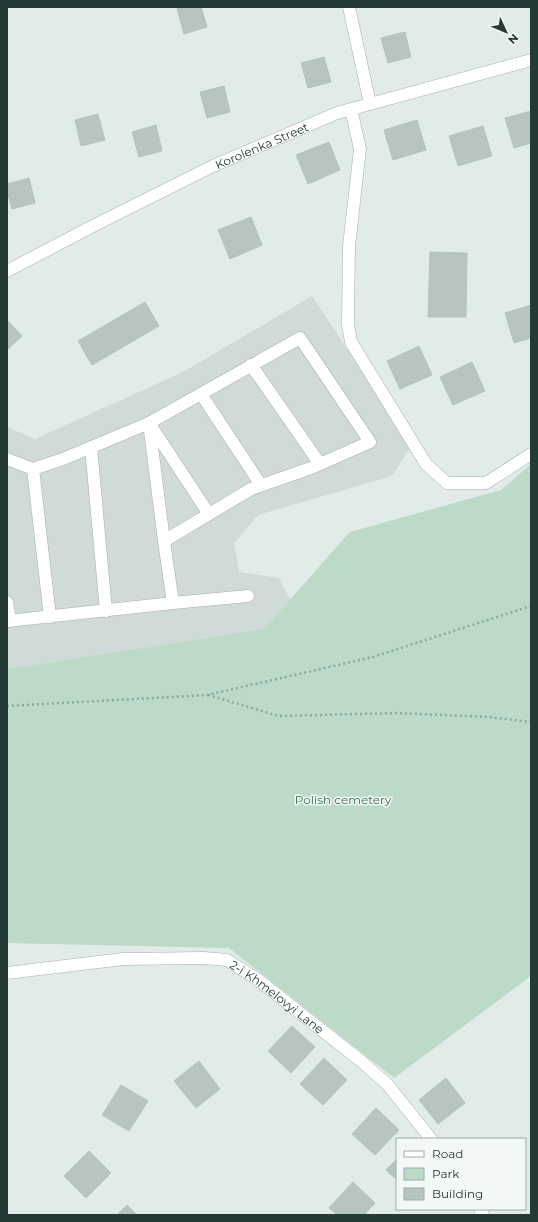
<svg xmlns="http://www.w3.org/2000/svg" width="538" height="1222" viewBox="0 0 538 1222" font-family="Montserrat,sans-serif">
  <rect width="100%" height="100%" fill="#e1ebe8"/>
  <path fill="#d0dad7" d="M312 296 411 446 392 476 258 515 234 543 239 572 279 578 290 600 264 629 7 669V427L35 439 183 372Z"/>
  <path fill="#bcdac7" d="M531 464V976L394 1078 229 948 7 943V669L264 629 350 532 501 490Z"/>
  <path fill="#b7c5c1" stroke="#b4c4bf" d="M183 7H201L207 27 184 34 177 9Z
    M405 32 411 57 388 63 381 38Z
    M324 57 331 82 308 88 301 63Z
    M224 86 230 112 207 118 200 92Z
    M531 111V143L514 148 505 118Z
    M98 114 105 140 81 146 75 120Z
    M417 120 426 150 393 160 384 130Z
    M156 125 162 151 139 157 132 132Z
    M483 126 492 156 458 166 449 136Z
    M329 142 340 170 308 184 296 155Z
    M29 178 35 203 12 209 7 191V184Z
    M251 217 262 245 230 259 218 230Z
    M430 252 467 253 466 317H428Z
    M145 302 159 326 92 365 78 341Z
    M531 305V338L514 343 505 313Z
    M7 320 22 336 7 350Z
    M419 346 432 375 400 389 387 361Z
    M472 362 485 391 453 405 440 377Z
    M292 1026 315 1047 291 1073 268 1051Z
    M324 1058 347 1080 323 1105 300 1084Z
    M199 1061 220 1089 196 1108 174 1081Z
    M446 1078 465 1103 438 1124 419 1100Z
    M121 1085 148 1101 129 1131 102 1115Z
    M376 1108 399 1130 375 1155 352 1134Z
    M89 1151 111 1173 86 1198 64 1176Z
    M397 1159V1180L386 1170Z
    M353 1182 375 1203 364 1215H337L329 1208Z
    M127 1205 137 1215H117Z"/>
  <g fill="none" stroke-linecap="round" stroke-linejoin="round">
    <g stroke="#a4b2af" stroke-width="13">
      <g id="minor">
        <path d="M349 7 370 104"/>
        <path d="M351 109 360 149 349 246 348 324 351 342 426 464 447 483H486L531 454"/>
        <path id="s1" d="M7 271 93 226 213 166 337 113 531 60"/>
        <path d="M251 365 320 464"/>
        <path d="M201 394 261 485"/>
        <path d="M151 426 209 514"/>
        <path d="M91 447 106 611"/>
        <path d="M7 459 33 469 63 459 149 423 300 338 370 442 311 468 251 489 164 541 149 423"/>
        <path d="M33 469 50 617"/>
        <path d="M164 541 173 603 248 596"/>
        <path d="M7 602 10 621"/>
        <path d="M7 621 173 603"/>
        <path id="s2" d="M7 973 123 959 204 958 227 960 257 979 361 1061 387 1084 431 1139"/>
        <path d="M480 1209 483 1215"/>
      </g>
    </g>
    <path stroke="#84aca4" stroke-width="2.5" stroke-dasharray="2 3" stroke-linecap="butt" d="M208 695 279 716 397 713 489 717 531 722
      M7 706 207 695 373 657 531 606"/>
    <use href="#minor" stroke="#fff" stroke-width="12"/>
  </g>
  <g text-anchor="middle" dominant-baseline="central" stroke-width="3" stroke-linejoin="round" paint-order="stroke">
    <g font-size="12" fill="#233a36" stroke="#f2f8f5">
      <text stroke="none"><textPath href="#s1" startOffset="284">Korolenka Street</textPath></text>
      <text stroke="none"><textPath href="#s2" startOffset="283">2-i Khmelovyi Lane</textPath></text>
    </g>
    <g font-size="12" fill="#306e4f" stroke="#f2f8f5">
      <text x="343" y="799">Polish cemetery</text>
    </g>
  </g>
  <rect width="538" height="1222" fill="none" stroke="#233a36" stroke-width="16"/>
  <rect x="396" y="1138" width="130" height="72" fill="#f2f8f5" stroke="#9faca9"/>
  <rect x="404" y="1151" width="20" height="6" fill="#ffffff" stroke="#9faca9"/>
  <text x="432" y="1158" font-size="12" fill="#233a36">Road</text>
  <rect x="404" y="1168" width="20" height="12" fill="#bcdac7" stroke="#9faca9"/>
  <text x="432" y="1178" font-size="12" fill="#233a36">Park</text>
  <rect x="404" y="1188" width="20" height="12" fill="#b7c5c1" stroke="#9faca9"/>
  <text x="432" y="1198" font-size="12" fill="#233a36">Building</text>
  <g transform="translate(506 32) rotate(134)" stroke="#f2f8f5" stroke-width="3" paint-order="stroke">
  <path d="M0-3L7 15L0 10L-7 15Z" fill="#233a36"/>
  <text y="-6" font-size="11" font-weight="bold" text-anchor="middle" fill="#233a36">N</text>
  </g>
</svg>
